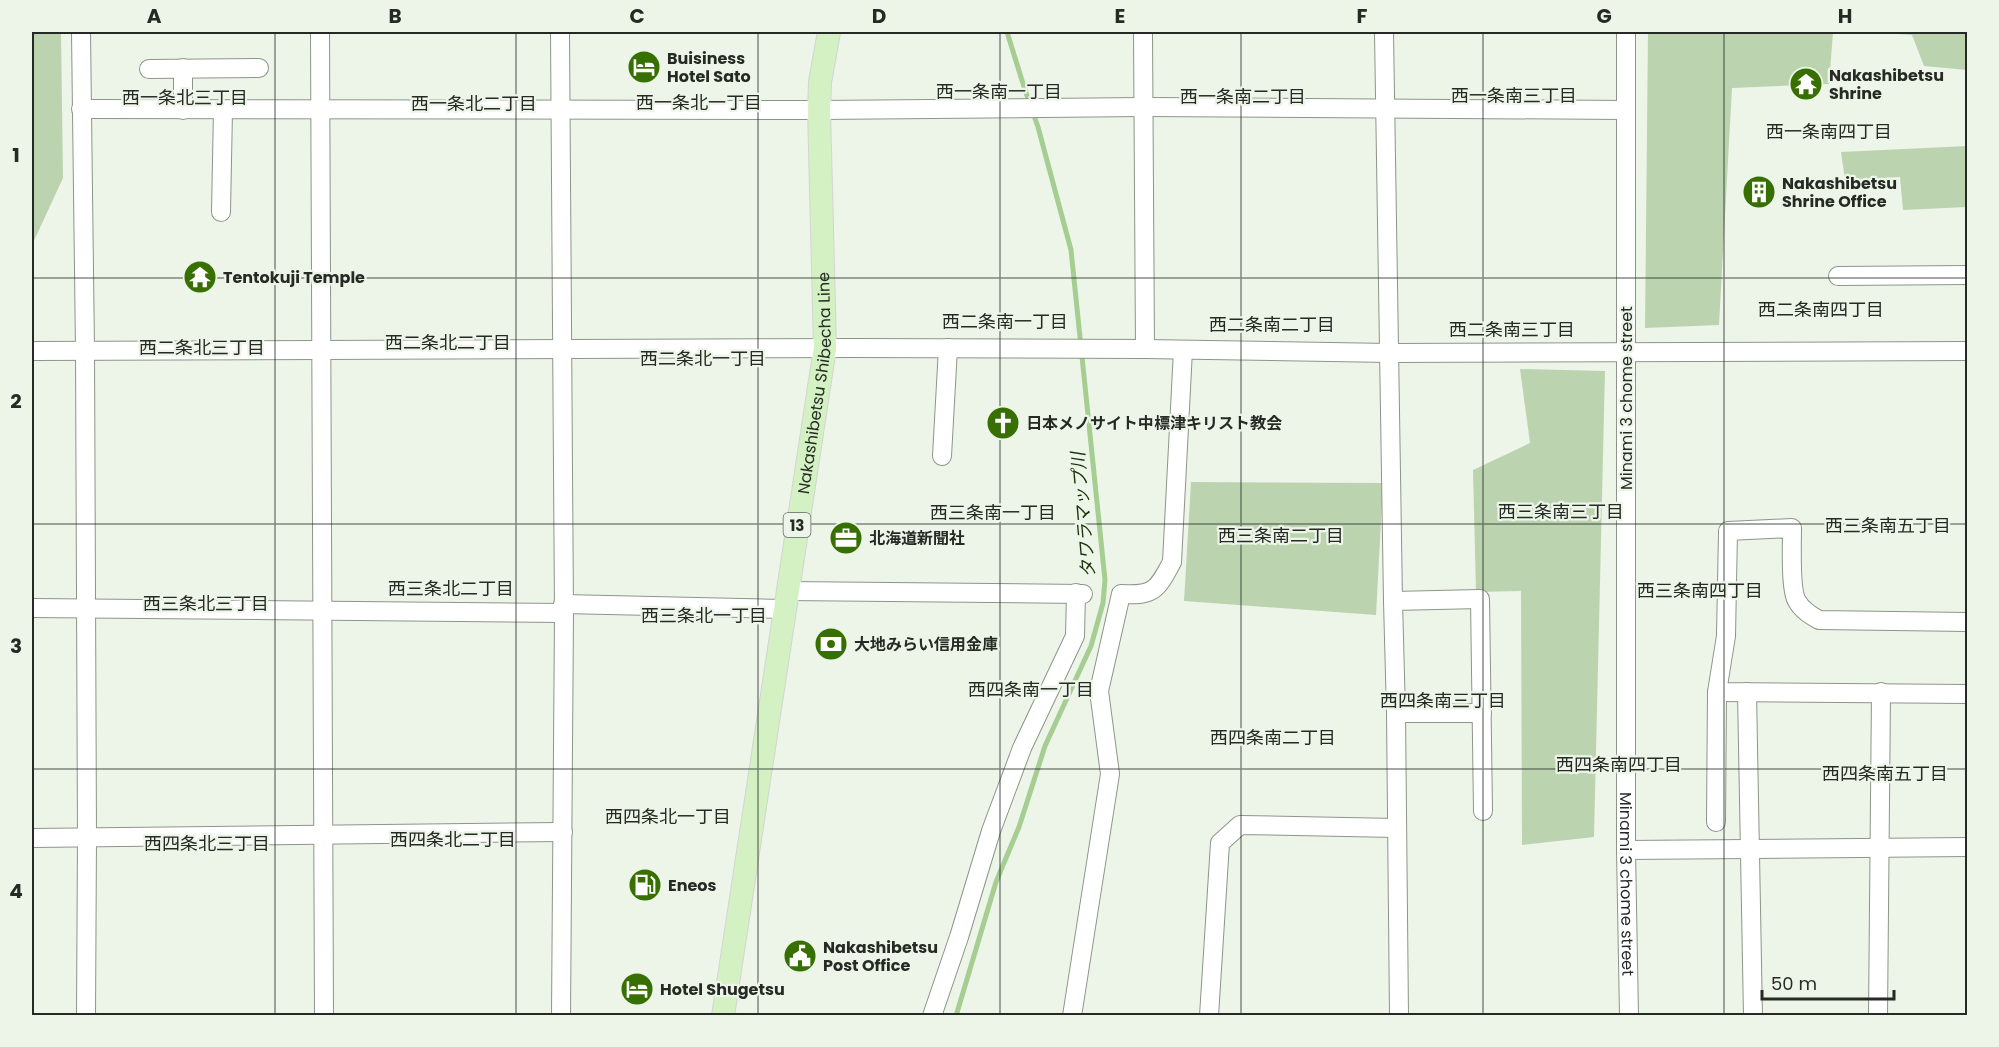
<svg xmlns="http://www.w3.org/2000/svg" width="1999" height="1047" viewBox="0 0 1999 1047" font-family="Poppins,'Noto Sans JP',sans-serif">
  <rect width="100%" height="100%" fill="#edf5e9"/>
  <path fill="#bbd4af" d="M32 32H61L63 178 32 245Z
    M1648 32H1833L1829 84 1732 88 1719 325 1645 328Z
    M1866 32H1967V70L1924 66 1912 35Z
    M1967 146V207L1903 210 1900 177 1845 180 1841 152Z
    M1520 369 1605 371 1594 837 1522 845 1521 591 1476 592 1473 470 1530 443Z
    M1191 482 1383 483 1376 615 1184 601Z"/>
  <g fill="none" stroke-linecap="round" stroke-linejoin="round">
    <path stroke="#a6cd92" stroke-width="5" d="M956 1016 996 882 1019 827 1045 746 1091 646 1103 603 1105 580 1071 250 1038 127 1025 90 1007 32"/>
    <g stroke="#8d9589" stroke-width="20">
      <g id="minor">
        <path d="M81 32 85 350 87 837 86 1016"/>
        <path d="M320 32 324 1016"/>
        <path d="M560 32 564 613 561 1016"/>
        <path d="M1143 32 1145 349"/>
        <path d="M1384 32 1393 601 1396 713 1399 1016"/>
        <path id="s1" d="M1626 32V850L1629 1016"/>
        <path d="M183 68V110"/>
        <path d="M149 69 259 68"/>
        <path d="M81 109 819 110 1143 107 1626 110"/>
        <path d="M221 212 223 110"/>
        <path d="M1838 276 1968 275"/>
        <path d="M32 351 853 348 1145 349 1390 353 1968 351"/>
        <path d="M942 456 948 348"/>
        <path d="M787 591 1083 594"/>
        <path d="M1393 601 1480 599 1483 811"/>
        <path d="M563 604 784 609"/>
        <path d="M32 608 564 613"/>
        <path d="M1968 622 1819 620C1810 615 1802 610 1797 601 1790 590 1792 544 1792 528L1728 531 1726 636 1717 692 1968 694"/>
        <path d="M1747 692 1753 1016"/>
        <path d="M1396 713H1482"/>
        <path d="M1716 822 1717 692"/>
        <path d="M32 838 563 832"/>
        <path d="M1626 850 1968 847"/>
        <path d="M932 1016 959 937 991 831 1022 748 1075 636 1076 593"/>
        <path d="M1072 1016 1110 774 1099 691 1121 594C1154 596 1157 590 1172 562L1183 350"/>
        <path d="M1209 1016 1220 843 1240 825 1396 828"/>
        <path d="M1878 1016 1881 692"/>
      </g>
    </g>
    <g stroke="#d4d4d3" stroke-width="24">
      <g id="major">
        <path id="s2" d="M723 1016 825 348 819 110 820 82 829 32"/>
      </g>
    </g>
    <use href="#minor" stroke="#fff" stroke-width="18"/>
    <use href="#major" stroke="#d3f1c2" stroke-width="22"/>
  </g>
  <path fill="none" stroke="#262a25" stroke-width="1.5" stroke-opacity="0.55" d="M275 32V1016M516 32V1016M758 32V1016M1000 32V1016M1241 32V1016M1483 32V1016M1724 32V1016M32 278H1968M32 524H1968M32 769H1968"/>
  <defs>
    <g id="hotel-disc" transform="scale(1.725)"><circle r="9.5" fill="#377000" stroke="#edf5e9"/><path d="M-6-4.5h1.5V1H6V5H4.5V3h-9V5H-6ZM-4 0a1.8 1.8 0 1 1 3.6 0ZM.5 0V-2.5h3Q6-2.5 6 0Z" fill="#fff"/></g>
    <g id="temple-disc" transform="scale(1.725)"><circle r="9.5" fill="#377000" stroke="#edf5e9"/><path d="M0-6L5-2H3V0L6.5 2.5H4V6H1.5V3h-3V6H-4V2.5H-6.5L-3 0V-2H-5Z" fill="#fff"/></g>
    <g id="building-disc" transform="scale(1.725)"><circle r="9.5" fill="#377000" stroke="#edf5e9"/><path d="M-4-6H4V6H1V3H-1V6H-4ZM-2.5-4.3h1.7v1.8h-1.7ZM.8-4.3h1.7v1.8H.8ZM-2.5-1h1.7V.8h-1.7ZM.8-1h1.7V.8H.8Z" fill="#fff"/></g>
    <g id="church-disc" transform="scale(1.725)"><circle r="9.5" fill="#377000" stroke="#edf5e9"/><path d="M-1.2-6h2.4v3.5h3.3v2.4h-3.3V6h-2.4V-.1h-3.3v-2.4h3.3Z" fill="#fff"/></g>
    <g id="office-disc" transform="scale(1.725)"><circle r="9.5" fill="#377000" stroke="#edf5e9"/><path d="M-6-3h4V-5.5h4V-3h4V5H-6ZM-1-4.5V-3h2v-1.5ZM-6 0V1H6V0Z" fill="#fff"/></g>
    <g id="bank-disc" transform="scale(1.725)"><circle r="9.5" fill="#377000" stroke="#edf5e9"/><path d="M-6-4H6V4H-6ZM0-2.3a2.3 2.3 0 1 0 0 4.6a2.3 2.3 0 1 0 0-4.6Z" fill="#fff"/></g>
    <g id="fuel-disc" transform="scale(1.725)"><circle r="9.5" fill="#377000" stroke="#edf5e9"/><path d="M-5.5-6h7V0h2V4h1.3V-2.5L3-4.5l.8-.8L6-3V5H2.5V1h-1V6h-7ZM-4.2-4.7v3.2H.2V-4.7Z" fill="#fff"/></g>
    <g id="civic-disc" transform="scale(1.725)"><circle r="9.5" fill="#377000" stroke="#edf5e9"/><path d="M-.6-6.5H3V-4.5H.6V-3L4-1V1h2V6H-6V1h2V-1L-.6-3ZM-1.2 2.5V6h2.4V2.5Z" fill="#fff"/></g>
  </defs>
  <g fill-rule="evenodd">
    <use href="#hotel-disc" x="644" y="67"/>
    <use href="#temple-disc" x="1806" y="84"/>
    <use href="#building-disc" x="1759" y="192"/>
    <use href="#temple-disc" x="200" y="277"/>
    <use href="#church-disc" x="1003" y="423"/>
    <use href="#office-disc" x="846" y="538"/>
    <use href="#bank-disc" x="831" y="644"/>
    <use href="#fuel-disc" x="645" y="885"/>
    <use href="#civic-disc" x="800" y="956"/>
    <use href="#hotel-disc" x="637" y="989"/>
  </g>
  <g text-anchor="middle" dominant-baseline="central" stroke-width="4.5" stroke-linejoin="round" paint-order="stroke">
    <rect fill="#edf5e9" stroke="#626760" stroke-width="1.5" x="783.5" y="513" width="27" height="24" rx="4.5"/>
    <g font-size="15" font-weight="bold" fill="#262a25">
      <text x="797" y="525">13</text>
    </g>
    <g font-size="16" font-weight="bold" fill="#262a25" stroke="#edf5e9" text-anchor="start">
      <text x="667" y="58">Buisiness<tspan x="667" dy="18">Hotel Sato</tspan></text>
      <text x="1829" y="75">Nakashibetsu<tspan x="1829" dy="18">Shrine</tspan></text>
      <text x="1782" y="183">Nakashibetsu<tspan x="1782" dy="18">Shrine Office</tspan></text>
      <text x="223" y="277">Tentokuji Temple</text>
      <text x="1026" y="423">日本メノサイト中標津キリスト教会</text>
      <text x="869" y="538">北海道新聞社</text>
      <text x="854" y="644">大地みらい信用金庫</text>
      <text x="668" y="885">Eneos</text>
      <text x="823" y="947">Nakashibetsu<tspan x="823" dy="18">Post Office</tspan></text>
      <text x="660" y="989">Hotel Shugetsu</text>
    </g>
    <g font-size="16" fill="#262a25" stroke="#edf5e9">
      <text stroke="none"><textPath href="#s2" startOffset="640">Nakashibetsu Shibecha Line</textPath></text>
      <text transform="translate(1626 398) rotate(-90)">Minami 3 chome street</text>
      <text stroke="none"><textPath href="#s1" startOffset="852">Minami 3 chome street</textPath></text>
    </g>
    <g font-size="18" fill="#262a25" stroke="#edf5e9">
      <text x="999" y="91">西一条南一丁目</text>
      <text x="1514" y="95">西一条南三丁目</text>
      <text x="1243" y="96">西一条南二丁目</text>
      <text x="185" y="97">西一条北三丁目</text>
      <text x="699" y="102">西一条北一丁目</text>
      <text x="474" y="103">西一条北二丁目</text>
      <text x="1829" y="131">西一条南四丁目</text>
      <text x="1821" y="309">西二条南四丁目</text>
      <text x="1005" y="321">西二条南一丁目</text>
      <text x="1272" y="324">西二条南二丁目</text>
      <text x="1512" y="329">西二条南三丁目</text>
      <text x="448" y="342">西二条北二丁目</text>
      <text x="202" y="347">西二条北三丁目</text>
      <text x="703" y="358">西二条北一丁目</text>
      <text x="1561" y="511">西三条南三丁目</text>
      <text x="993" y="512">西三条南一丁目</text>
      <text x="1888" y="525">西三条南五丁目</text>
      <text x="1281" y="535">西三条南二丁目</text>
      <text x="451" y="588">西三条北二丁目</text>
      <text x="1700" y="590">西三条南四丁目</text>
      <text x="206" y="603">西三条北三丁目</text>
      <text x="704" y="615">西三条北一丁目</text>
      <text x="1031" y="689">西四条南一丁目</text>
      <text x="1443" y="700">西四条南三丁目</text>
      <text x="1273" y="737">西四条南二丁目</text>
      <text x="1619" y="764">西四条南四丁目</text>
      <text x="1885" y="773">西四条南五丁目</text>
      <text x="668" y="816">西四条北一丁目</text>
      <text x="453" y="839">西四条北二丁目</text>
      <text x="207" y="843">西四条北三丁目</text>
    </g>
    <g font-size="18" font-style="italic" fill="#183107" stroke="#edf5e9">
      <text transform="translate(1083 515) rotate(-95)">タワラマップ川</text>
    </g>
  </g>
  <rect width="1999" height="1047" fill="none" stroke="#edf5e9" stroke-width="66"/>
  <path d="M1762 990v9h132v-9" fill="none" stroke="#262a25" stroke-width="3"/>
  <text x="1771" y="990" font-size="18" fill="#262a25" stroke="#edf5e9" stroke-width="4.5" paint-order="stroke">50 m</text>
  <rect x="33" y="33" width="1933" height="981" fill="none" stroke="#262a25" stroke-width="2"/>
  <g font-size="20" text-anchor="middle" font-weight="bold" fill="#262a25">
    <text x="154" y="23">A</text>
    <text x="395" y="23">B</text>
    <text x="637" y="23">C</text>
    <text x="879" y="23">D</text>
    <text x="1120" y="23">E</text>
    <text x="1362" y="23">F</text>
    <text x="1604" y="23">G</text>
    <text x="1845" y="23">H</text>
    <text x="16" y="162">1</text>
    <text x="16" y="408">2</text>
    <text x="16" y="653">3</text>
    <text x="16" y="898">4</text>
  </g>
</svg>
